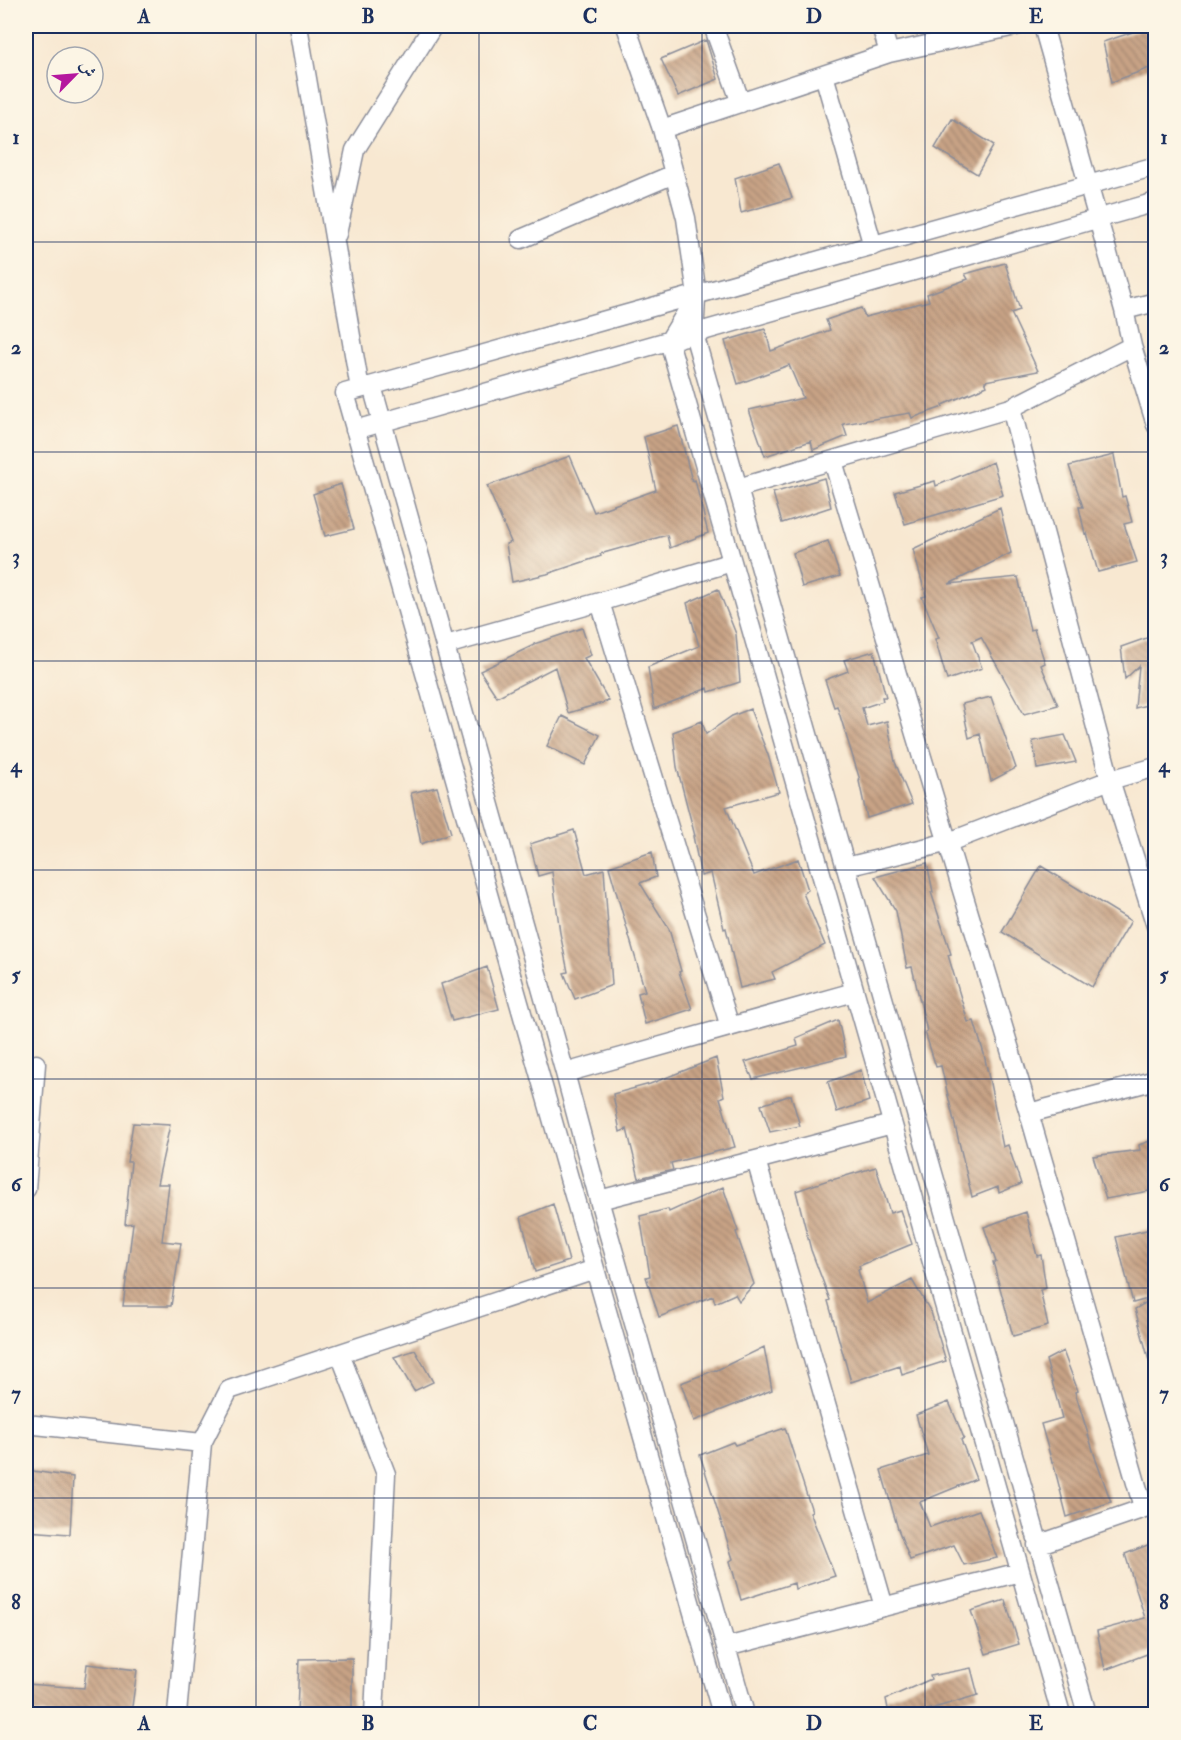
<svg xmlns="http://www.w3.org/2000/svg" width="1181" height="1740" viewBox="0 0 1181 1740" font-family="'IM FELL Double Pica',Amiri,serif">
  <defs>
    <pattern id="building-back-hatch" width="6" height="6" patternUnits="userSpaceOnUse" patternTransform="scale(1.5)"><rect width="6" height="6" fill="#c8a385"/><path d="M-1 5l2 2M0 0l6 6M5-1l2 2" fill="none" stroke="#a28570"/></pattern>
  </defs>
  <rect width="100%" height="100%" fill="#fcf5e5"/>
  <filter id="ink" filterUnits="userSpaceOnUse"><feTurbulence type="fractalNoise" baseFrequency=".0167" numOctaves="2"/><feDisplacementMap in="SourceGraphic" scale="12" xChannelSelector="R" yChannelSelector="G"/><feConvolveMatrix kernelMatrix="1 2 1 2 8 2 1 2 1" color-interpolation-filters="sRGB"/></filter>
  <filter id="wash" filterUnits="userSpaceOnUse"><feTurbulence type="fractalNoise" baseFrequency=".008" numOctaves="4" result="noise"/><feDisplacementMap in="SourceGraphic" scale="24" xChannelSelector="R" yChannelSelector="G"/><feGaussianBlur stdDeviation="1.35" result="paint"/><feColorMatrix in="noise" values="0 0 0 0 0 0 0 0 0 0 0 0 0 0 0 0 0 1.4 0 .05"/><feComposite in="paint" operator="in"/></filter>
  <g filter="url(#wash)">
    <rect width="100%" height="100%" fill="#f8e8d1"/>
    <g id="blocks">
      <path fill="url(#building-back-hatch)" d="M1151 26H1155V66L1112 82 1103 42Z
        M706 40 718 79 678 96 661 59Z
        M952 119 994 145 977 174 935 148Z
        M779 163 792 198 741 213 735 178Z
        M1005 263 1020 310 1011 313 1038 371 985 381 987 386 942 405 943 407 912 418 910 413 843 424 847 436 813 450 811 441 765 456 749 410 803 398 789 365 738 384 725 341 765 329 771 351 830 330 826 320 861 308 865 317 929 301 927 294 968 279 965 274Z
        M678 426 692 481 695 480 708 533 670 548 667 535 600 554 601 556 547 574 512 582 506 544 511 542 487 486 570 456 594 512 656 490 644 437Z
        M1114 455 1122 497 1125 496 1132 522 1124 524 1137 562 1098 572 1087 533 1085 534 1079 507H1083L1069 466Z
        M993 462 1003 495 905 524 895 492 935 481 936 486Z
        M824 478 831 507 782 523 773 493Z
        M341 484 354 529 325 536 313 494Z
        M1000 508 1011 553 949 584 1018 577 1030 630 1034 629 1045 663 1041 665 1058 705 1024 714 981 637 972 641 982 668 947 680 935 639 939 638 922 597 926 596 913 549Z
        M828 541 840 576 802 587 793 553Z
        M718 589 736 634 740 682 709 692 708 688 654 709 648 667 699 646 687 603Z
        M582 628 591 655 584 658 609 701 568 713 555 667 497 697 480 671 534 645V644Z
        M1155 635V703L1135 708 1139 666 1125 679 1121 647Z
        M874 651 886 697H882L883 701 862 708 867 726 887 721 895 762 912 804 867 818 859 781 860 780 837 706 834 707 825 680 848 671 844 660Z
        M991 697 1016 768 991 781 980 734 969 738 962 704Z
        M750 709 768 755 779 792 726 807 754 875 798 859 808 890 803 893 825 945 772 972 775 979 740 988 726 928 724 929 711 873 701 876 693 836H695L677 767 673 732 702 721 706 734 732 716Z
        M562 716 600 735 585 765 547 746Z
        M1065 735 1076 762 1037 769 1033 741Z
        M437 787 451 833 421 844 411 793Z
        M574 830 586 874 604 869 612 985 575 999 564 973 568 972 560 933 552 872 538 876 530 844Z
        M652 852 656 877 640 883 669 929 681 971 679 972 692 1009 645 1024 638 993 645 991 609 867Z
        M927 863 933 892H931L951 954 948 955 968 1022 974 1021 984 1054 1003 1147 1008 1145 1021 1184 999 1193 998 1187 972 1197 941 1066 936 1067 925 1032 927 1031 912 967 907 968 896 911 875 877Z
        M1041 866 1131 921 1092 987 1002 932Z
        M487 967 499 1009 452 1021 441 984Z
        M838 1020 846 1056 753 1079 745 1062 798 1046 796 1038Z
        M716 1058 724 1096 720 1098 735 1147 671 1163 673 1170 639 1178 627 1129 620 1132 613 1094 650 1084Z
        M861 1070 869 1101 837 1112 828 1082Z
        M791 1095 800 1126 770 1132 761 1105Z
        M133 1123 170 1125 157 1184H169L162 1241 181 1243 171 1306H123L133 1223 125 1224 131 1162H127Z
        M1155 1139V1190L1106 1199 1093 1156 1140 1150 1139 1145Z
        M876 1167 890 1213 900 1210 912 1244 859 1266 860 1269 858 1270 867 1303 912 1280 931 1312 946 1361 902 1375 900 1366 851 1382 828 1301 830 1300 811 1250 796 1191 831 1179 832 1180Z
        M723 1187 738 1231 736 1232 754 1284 739 1301 735 1294 715 1303 713 1296 659 1317 646 1277 650 1276 640 1216 668 1209 669 1212Z
        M553 1204 569 1261 535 1272 521 1217Z
        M1026 1212 1037 1256 1041 1255 1046 1288 1040 1290 1048 1326 1013 1336 993 1262H996L984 1227Z
        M1155 1228V1297L1133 1303 1116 1237Z
        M1155 1297V1367L1151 1368 1135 1309Z
        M764 1347 772 1390 694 1421 681 1383 715 1370V1371Z
        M415 1350 433 1382 414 1391 394 1357Z
        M1063 1351 1078 1391 1075 1392 1096 1460 1111 1502 1067 1517 1053 1462H1052L1041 1424 1062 1418 1046 1360Z
        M949 1402 964 1438 961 1440 976 1479 920 1502 930 1527 979 1510 997 1558 964 1565 954 1545 910 1560 898 1529 881 1470 928 1455 916 1415Z
        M785 1428 812 1511 810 1512 835 1576 795 1589 794 1583 741 1600 730 1561 733 1559 700 1455 733 1442 735 1445Z
        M26 1470 73 1477 70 1534 26 1531Z
        M1155 1542V1651L1105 1670 1097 1631 1145 1618 1125 1554Z
        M1005 1600 1019 1644 986 1654 971 1611Z
        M352 1658V1714H297L299 1659Z
        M87 1664 137 1670 131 1714H26V1684L84 1688Z
        M971 1668 978 1695 927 1710 928 1714H889L886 1699 931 1679 930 1676Z"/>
    </g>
  </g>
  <g filter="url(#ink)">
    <use href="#blocks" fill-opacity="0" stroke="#8a8c98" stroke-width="1.5"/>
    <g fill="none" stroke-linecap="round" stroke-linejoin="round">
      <g stroke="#8a8c98" stroke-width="21">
        <path id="minor" d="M298 26 360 389
          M626 26 662 129 686 218 697 295 669 341 1061 1714
          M713 26 741 103
          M881 26 889 53
          M1043 26 1124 310 1132 346 1156 425
          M824 75 873 246
          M662 129 889 53 1016 26
          M337 234 355 150 433 26
          M521 239 674 174
          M696 298 694 334 1087 1714
          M1124 310 1156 302
          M372 386 565 1073 599 1200 745 1714
          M1011 408 1110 780 1156 926
          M355 430 1156 202
          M833 461 1029 1113 1143 1507
          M738 488 1011 408 1132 346
          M600 602 730 1027
          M446 645 600 602 732 562
          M846 867 949 842 1110 780 1156 767
          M26 1067 36 1064 26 1189
          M565 1073 854 992
          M1029 1113 1156 1080
          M756 1160 884 1607
          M599 1200 756 1160 892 1124
          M340 1354 386 1474 374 1714
          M26 1424 202 1443 177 1714
          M202 1443 229 1390 595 1269
          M1037 1545 1156 1504
          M726 1647 1020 1572
          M722 1714 345 393 1156 166"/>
      </g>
      <use href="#minor" stroke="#fff" stroke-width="18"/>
    </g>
  </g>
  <path fill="none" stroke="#1b2f5e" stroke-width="1.5" stroke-opacity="0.55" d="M256 26V1714M479 26V1714M702 26V1714M925 26V1714M26 242H1156M26 452H1156M26 661H1156M26 870H1156M26 1079H1156M26 1288H1156M26 1498H1156"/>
  <rect width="1181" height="1740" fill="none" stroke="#fcf5e5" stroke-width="66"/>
  <g transform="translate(75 75) rotate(65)"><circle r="28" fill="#fcf5e5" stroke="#a2a6af" stroke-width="1.5"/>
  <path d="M0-4.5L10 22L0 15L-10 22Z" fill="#b5179e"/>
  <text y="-9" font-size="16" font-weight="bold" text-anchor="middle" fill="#1b2f5e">ش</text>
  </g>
  <rect x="33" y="33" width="1115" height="1674" fill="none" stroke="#1b2f5e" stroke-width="2"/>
  <g font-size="20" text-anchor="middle" font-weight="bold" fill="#1b2f5e">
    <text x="144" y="23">A</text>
    <text x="368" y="23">B</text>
    <text x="590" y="23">C</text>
    <text x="814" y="23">D</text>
    <text x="1036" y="23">E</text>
    <text x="16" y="144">1</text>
    <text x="1164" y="144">1</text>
    <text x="16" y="354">2</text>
    <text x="1164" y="354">2</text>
    <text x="16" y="563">3</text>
    <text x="1164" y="563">3</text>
    <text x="16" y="772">4</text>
    <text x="1164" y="772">4</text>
    <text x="16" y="981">5</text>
    <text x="1164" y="981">5</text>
    <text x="16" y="1191">6</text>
    <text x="1164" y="1191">6</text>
    <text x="16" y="1400">7</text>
    <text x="1164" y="1400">7</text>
    <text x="16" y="1609">8</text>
    <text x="1164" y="1609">8</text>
    <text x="144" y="1730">A</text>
    <text x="368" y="1730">B</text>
    <text x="590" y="1730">C</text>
    <text x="814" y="1730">D</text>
    <text x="1036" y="1730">E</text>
  </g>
</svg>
